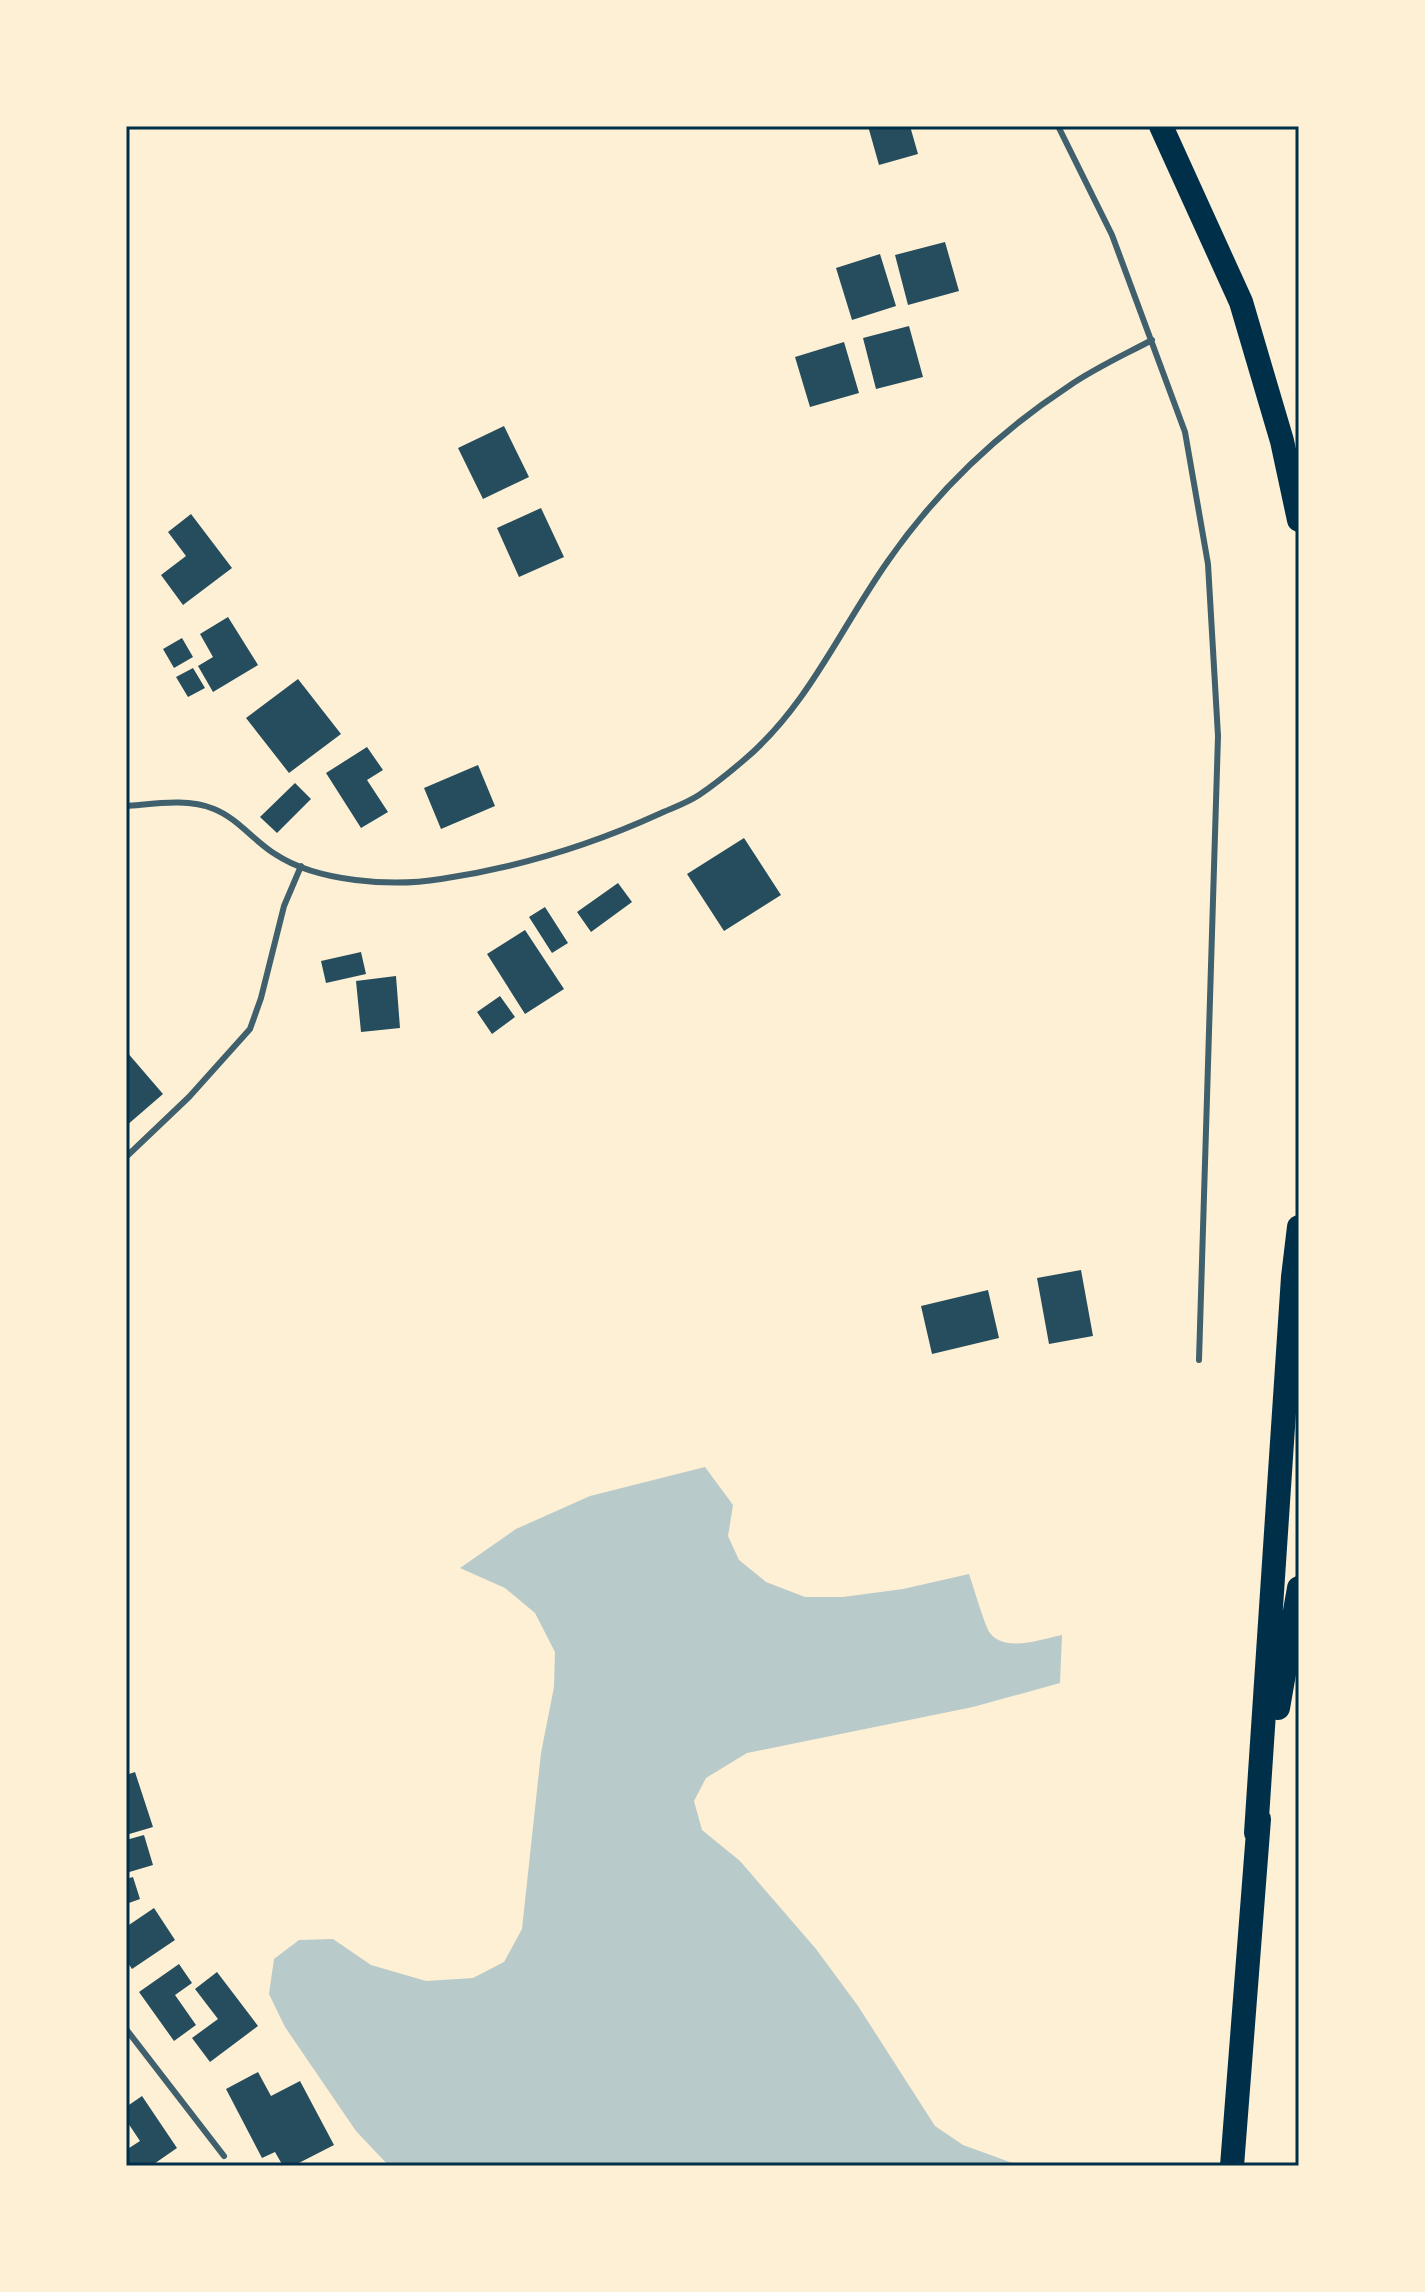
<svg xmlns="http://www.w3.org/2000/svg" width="1425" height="2292" viewBox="0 0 1425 2292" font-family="Helvetica,sans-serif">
  <rect width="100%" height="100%" fill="#fdf0d5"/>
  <path fill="#b9caca" d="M705 1467 733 1505 728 1536 739 1560 766 1582 805 1597H843L903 1589 969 1574C973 1585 985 1627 990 1633 1005 1653 1042 1639 1062 1635L1060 1683 973 1707 747 1753 706 1778 694 1801 702 1830 740 1861 816 1949 858 2006 935 2126 963 2145 1021 2166H389L356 2131 285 2027 269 1994 274 1959 299 1940 333 1939 371 1965 426 1981 473 1978 504 1962 522 1929 541 1753 554 1687 555 1652 535 1613 505 1588 460 1568 516 1529 590 1496Z"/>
  <path fill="#264d5e" d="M868 126H910L918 154 879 165Z
    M945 242 959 291 908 305 895 255Z
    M880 254 896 306 852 320 836 268Z
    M909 326 923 377 876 389 863 338Z
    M844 342 859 393 810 407 795 357Z
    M504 426 529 477 483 499 458 448Z
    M541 508 564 557 519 577 497 528Z
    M191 514 232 568 183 605 161 575 186 556 168 532Z
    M228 617 258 665 213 692 198 666 213 657 200 634Z
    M182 638 193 657 174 668 163 649Z
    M193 668 205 688 188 697 176 677Z
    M298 679 341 734 289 773 246 718Z
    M367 747 383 770 367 780 388 812 361 828 326 773Z
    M478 765 495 806 441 829 424 788Z
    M295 783 311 799 277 833 260 817Z
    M744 838 781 895 724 931 687 874Z
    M618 883 632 902 591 932 577 912Z
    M545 907 568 943 552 953 529 917Z
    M525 930 564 989 525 1014 487 954Z
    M361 952 366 974 326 983 321 961Z
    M396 976 400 1028 361 1032 356 981Z
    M500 996 515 1017 492 1034 477 1012Z
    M126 1051 163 1094 126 1126Z
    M1081 1270 1093 1336 1049 1344 1037 1278Z
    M988 1290 999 1338 932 1354 921 1306Z
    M135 1772 153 1827 126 1835V1775Z
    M144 1835 153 1865 126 1873V1840Z
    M133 1877 140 1899 126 1904V1879Z
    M154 1908 175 1940 132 1969 126 1960V1927Z
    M179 1964 192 1983 175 1995 196 2025 174 2041 139 1992Z
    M217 1972 258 2026 210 2062 192 2038 218 2019 195 1989Z
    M258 2072 271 2096 300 2081 334 2145 293 2166H283L275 2152 262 2158 226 2089Z
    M142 2096 177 2148 151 2166H126V2150L140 2141 126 2120V2107Z"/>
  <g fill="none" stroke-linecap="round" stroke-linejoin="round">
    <path stroke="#3f606c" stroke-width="6" d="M1058 126 1112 235 1185 432 1208 564 1218 736 1199 1360
      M126 806C154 804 187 798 214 809 237 818 254 841 275 854 317 882 392 887 441 879 515 868 591 845 659 814 672 808 687 803 699 795 714 785 730 772 744 760 808 706 840 629 888 561 936 492 999 432 1069 386 1095 368 1124 355 1152 340
      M126 1157 189 1097 250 1029 261 998 284 906 301 866
      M126 2029 224 2156"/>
    <path stroke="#003049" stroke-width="24" d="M1161 126 1241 302 1282 441 1299 520
      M1278 1708 1299 1588
      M1256 1833 1293 1277 1299 1227
      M1232 2166 1259 1819"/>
  </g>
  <rect width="1425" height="2292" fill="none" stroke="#fdf0d5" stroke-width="256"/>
  <rect x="128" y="128" width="1169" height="2036" fill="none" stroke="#003049" stroke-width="3"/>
</svg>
